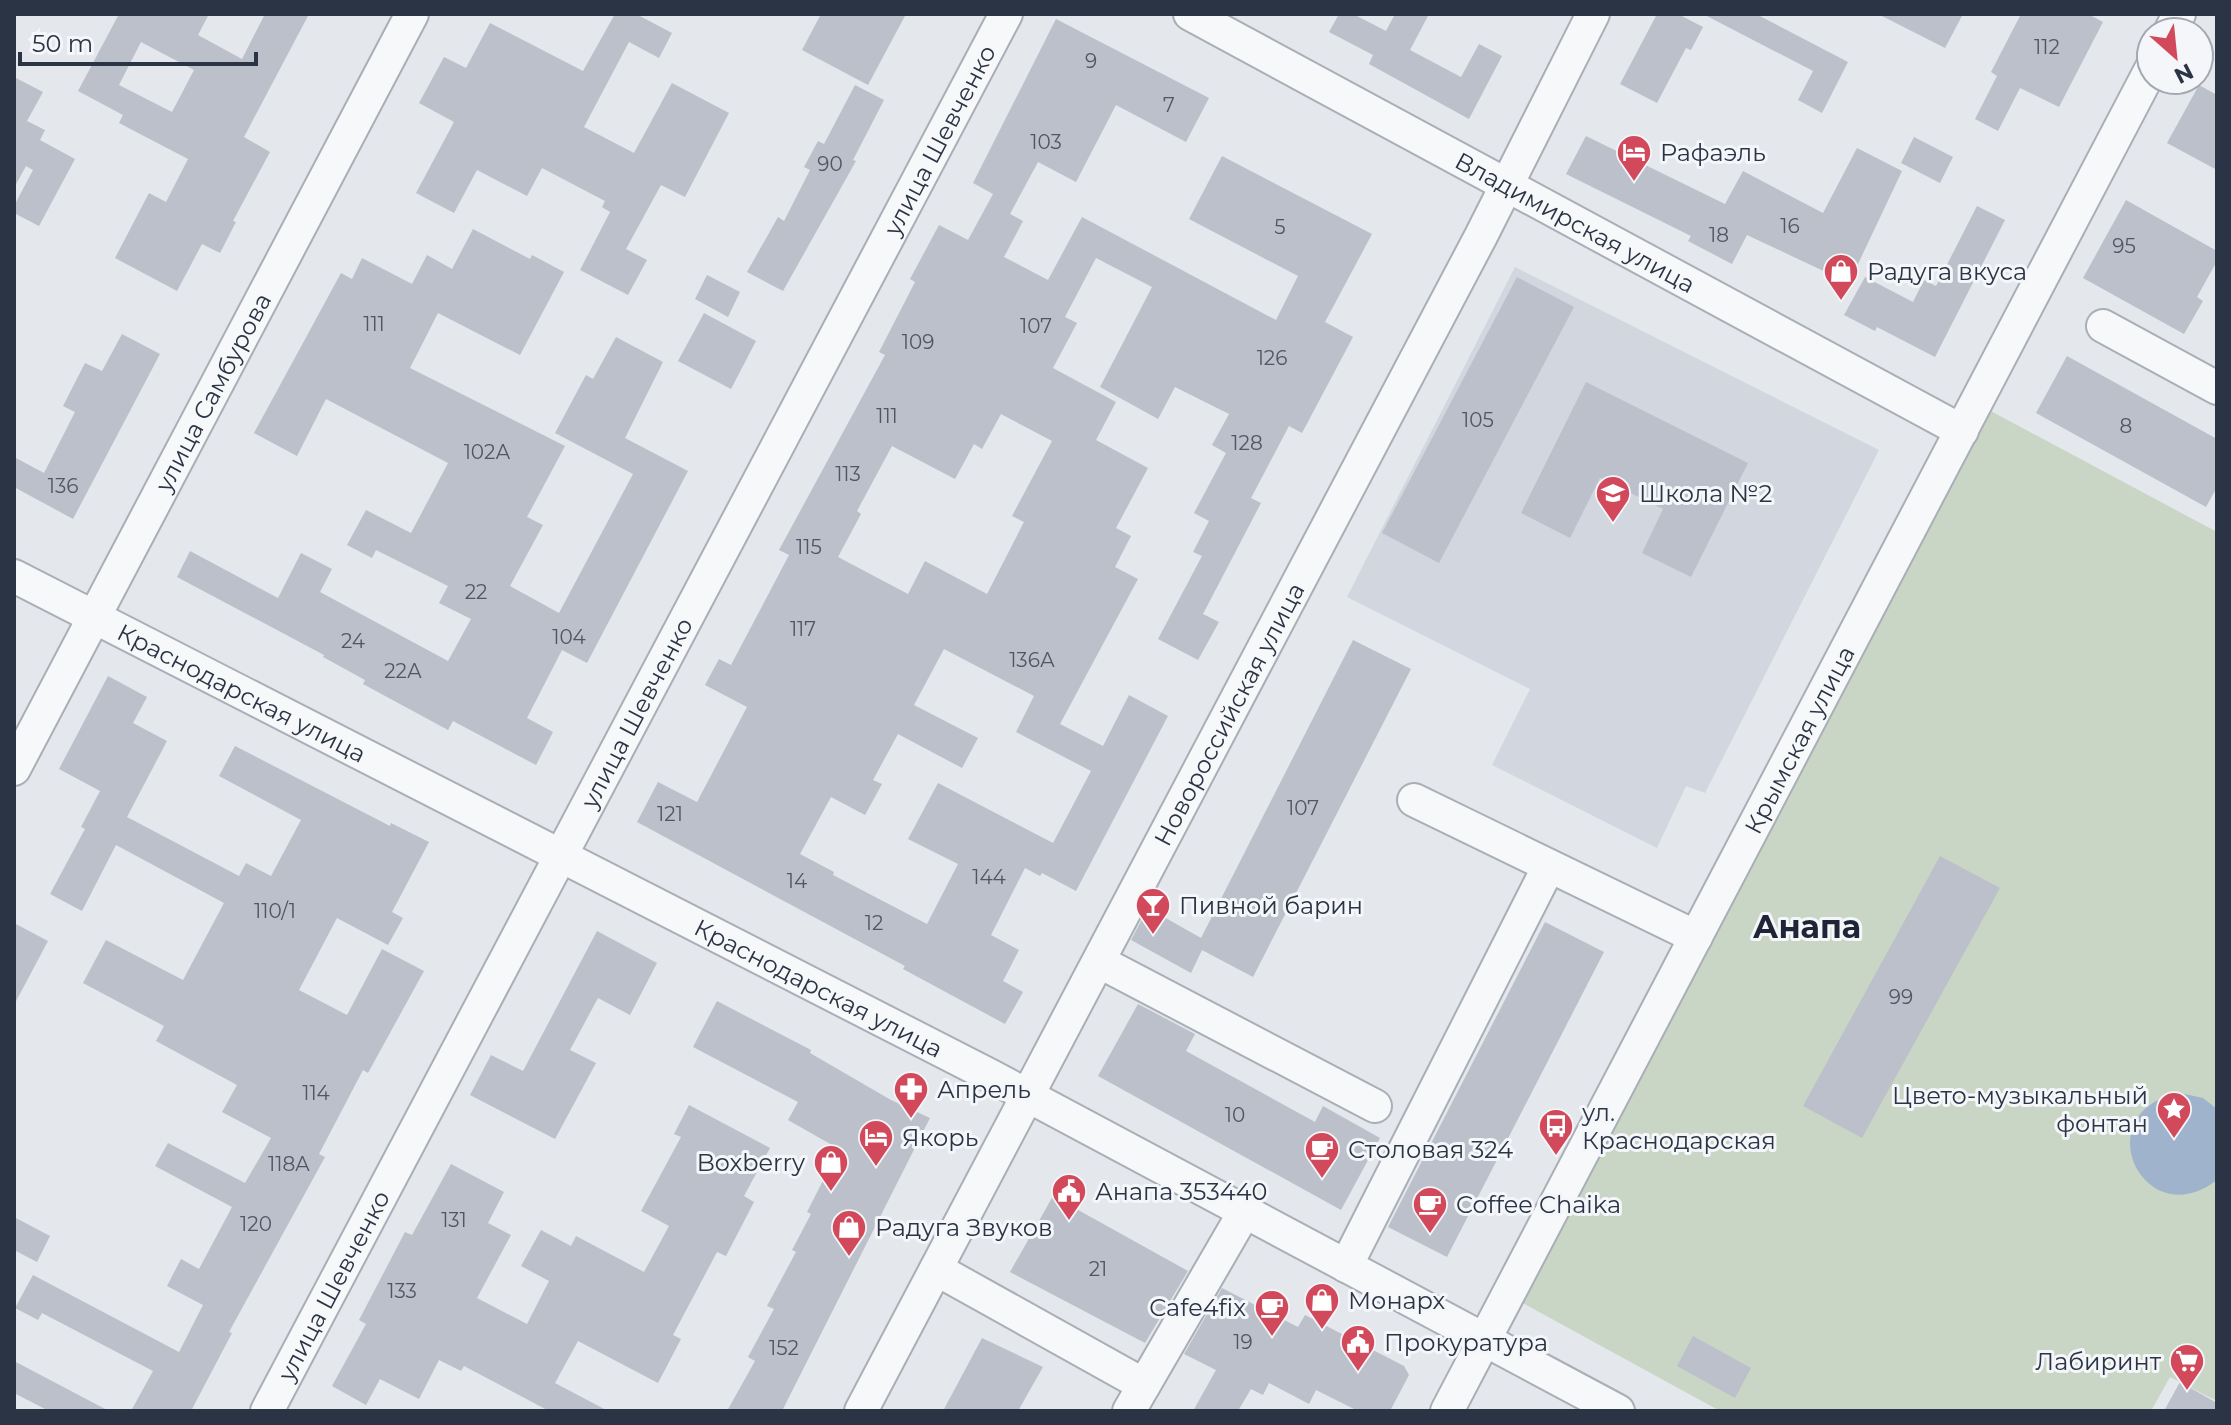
<svg xmlns="http://www.w3.org/2000/svg" width="2231" height="1425" viewBox="0 0 2231 1425" font-family="Montserrat,sans-serif">
  <rect width="100%" height="100%" fill="#e4e7ec"/>
  <path fill="#d2d6de" d="M1515 267 1879 450 1705 793 1686 786 1657 848 1492 765 1530 689 1347 597Z"/>
  <path fill="#c9d6c5" d="M1987 409 2217 532V1401L2170 1377 2151 1411H1720L1521 1302Z"/>
  <path fill="#9fb4cc" d="M2180 1093 2203 1098 2217 1109V1180C2143 1237 2084 1111 2180 1093Z"/>
  <path fill="#bbc0ca" fill-rule="evenodd" d="M119 14H209L198 35 242 59 265 14H309L244 137 270 152 233 221 236 222 220 253 202 244 177 291 115 258 149 193 166 202 188 159 119 123 123 115 78 91ZM141 42 194 70 172 112 119 85Z
    M615 14H636L672 33 659 58 629 42 584 127 634 153 672 83 729 113 685 197 661 185 626 249 647 260 628 295 580 270 610 212 602 207 605 201 542 168 527 196 477 170 454 213 416 193 454 122 419 103 444 57 466 68 490 23 583 71Z
    M821 14H906L868 85 802 50Z
    M1339 14H1353L1386 31 1395 14H1429L1410 50 1461 77 1479 44 1502 56 1469 119 1369 64 1373 55 1329 32Z
    M1657 14H1678L1703 27 1691 50 1686 48 1657 103 1620 84Z
    M1703 14H1756L1848 62 1822 113 1798 100 1813 71Z
    M1878 14H1963L1945 48Z
    M2021 14H2088L2103 22 2059 107 2020 88 1998 131 1975 119 1997 76 1991 72Z
    M1056 19 1209 98 1186 142 1116 105 1076 182 1038 162 1010 214 1023 221 1004 257 1048 280 1082 217 1276 320 1298 276 1189 219 1222 156 1372 234 1325 322 1353 337 1302 433 1289 426 1251 498 1261 503 1203 614 1219 622 1198 660 1158 639 1202 556 1193 552 1209 521 1194 513 1226 453 1212 445 1229 414 1175 387 1158 419 1100 387 1152 287 1096 258 1065 317 1077 323 1053 368 1116 402 1096 440 1148 468 1116 528 1131 536 1115 567 1138 579 1060 724 1103 746 1129 695 1168 716 1076 891 1042 873 1040 876 1025 868 991 935 1019 950 1003 981 1023 992 1005 1024 903 969 905 966 637 822 658 782 697 802 747 707 705 685 719 659 731 665 789 555 779 550 885 355 879 352 915 282 910 279 939 225 968 240 993 194 973 183ZM1001 414 1052 441 1012 516 1024 522 987 594 925 561 908 594 838 557 861 514 857 511 892 446 955 479 974 444 982 449ZM944 649 1034 696 1016 732 1091 771 1053 843 938 783 908 839 958 864 927 924 833 875 834 872 800 854 831 797 865 815 882 784 873 780 898 734 962 768 978 738 914 705Z
    M14 77 43 92 27 121 45 130 40 140 75 159 39 226 14 213V206L33 170 26 166 14 188Z
    M855 85 884 100 853 160 856 161 783 291 747 272 778 217 784 221 810 170 804 167 818 141 824 144Z
    M2199 85 2217 95V170L2167 143Z
    M1586 136 1725 204 1743 171 1823 213 1857 148 1902 171 1849 283 1747 235 1732 264 1688 241 1691 236 1566 174Z
    M1914 137 1953 157 1940 183 1901 163Z
    M2126 200 2217 251V261L2197 297 2203 301 2184 334 2083 278Z
    M1977 206 2005 220 1935 357 1877 327 1875 331 1844 315 1865 277 1913 302 1924 280 1936 286Z
    M473 229 530 259 532 255 564 272 520 355 438 313 410 368 565 446 527 517 543 525 510 586 559 613 633 474 555 433 586 375 593 379 616 337 663 362 625 438 688 471 587 663 562 650 527 718 553 732 536 765 453 721 448 730 363 684 365 680 323 657 324 655 177 577 190 551 278 598 301 553 332 569 320 592 448 661 471 619 439 603 448 586 376 550 372 558 347 545 366 510 411 533 448 463 326 399 297 456 254 433 341 273 352 279 362 258 412 284 427 255 452 269Z
    M707 275 740 292 728 317 695 299Z
    M1517 277 1574 307 1439 563 1382 533Z
    M704 313 756 341 731 389 678 361Z
    M122 334 160 354 73 519 14 487V457L44 473 75 412 63 406 85 363 102 371Z
    M2067 356 2217 439V487L2206 507 2036 413Z
    M1586 382 1748 463 1691 577 1642 553 1663 509 1600 478 1570 538 1521 513Z
    M1353 640 1411 669 1253 977 1202 950 1191 973 1131 940 1148 908 1201 938Z
    M108 676 147 697 133 723 167 741 127 817 239 876 246 863 271 876 301 820 219 776 235 746 390 826 391 823 429 842 392 912 403 918 388 945 337 918 299 990 347 1015 382 949 424 971 368 1073 363 1070 319 1154 325 1157 229 1332 232 1333 191 1411H131L153 1371 42 1313 38 1320 15 1308 33 1275 179 1352 203 1305 167 1286 181 1259 199 1269 232 1207 155 1166 168 1143 245 1183 271 1138 222 1112 237 1085 156 1041 164 1026 83 983 106 940 183 980 224 903 116 845 82 911 50 894 85 829 81 827 100 791 59 769Z
    M1940 856 2000 888 1862 1138 1803 1106Z
    M1545 922 1604 952 1447 1257 1388 1227Z
    M14 923 48 941 14 1005Z
    M597 931 657 963 630 1015 598 998 570 1050 596 1063 555 1139 470 1095 491 1055 523 1071Z
    M717 1001 811 1050 810 1053 891 1100 930 1118 782 1411H727L755 1361 748 1357 774 1309 767 1306 796 1252 792 1250 811 1214 807 1212 839 1149 788 1120 798 1102 693 1047Z
    M1138 1004 1195 1034 1186 1051 1315 1122 1323 1106 1380 1138 1341 1210 1098 1076Z
    M689 1105 770 1148 744 1196 754 1202 726 1256 717 1252 673 1335 681 1339 658 1383 578 1341 555 1383 608 1411H549L464 1366 461 1371 439 1360 419 1399 380 1379 366 1405 332 1386 366 1324 359 1320 405 1232 412 1235 451 1164 504 1192 488 1223 511 1235 477 1298 527 1324 549 1281 521 1266 541 1230 571 1246 576 1236 644 1272 669 1226 641 1211 681 1137 674 1134Z
    M1053 1196 1188 1271 1145 1343 1010 1272Z
    M14 1217 50 1236 37 1262 14 1250Z
    M1222 1288 1298 1327 1305 1315 1404 1366 1409 1375 1390 1411H1358L1316 1390 1309 1404 1269 1383 1263 1395 1251 1389 1238 1411H1193L1216 1370 1184 1354Z
    M1693 1336 1751 1368 1735 1398 1677 1366Z
    M982 1338 1043 1367 1018 1411H943Z
    M14 1361 109 1411H49L14 1393Z
    M2180 1382 2217 1403V1411H2164Z"/>
  <g fill="none" stroke-linecap="round" stroke-linejoin="round">
    <g stroke="#a9aeb7" stroke-width="36">
      <g id="minor">
        <path id="s1" d="M1190 14 1962 431"/>
        <path d="M2170 32 2179 14"/>
        <path d="M2103 326 2217 388"/>
        <path id="s2" d="M14 576 991 1076 1618 1411"/>
        <path id="s3" d="M14 769 412 14"/>
        <path d="M1414 800 1696 937"/>
        <path d="M1100 962 1375 1106"/>
        <path d="M1346 1266 1549 866"/>
        <path d="M936 1269 1144 1385"/>
        <path id="s4" d="M267 1411 1006 14"/>
        <path id="s5" d="M861 1411 1481 236 1593 14"/>
        <path d="M1129 1411 1245 1211"/>
        <path id="s6" d="M1447 1411 2151 69"/>
      </g>
    </g>
    <use href="#minor" stroke="#f7f8fa" stroke-width="32"/>
  </g>
  <defs>
    <g id="hotel-pin" transform="scale(1.8)"><path d="M0 17L-7.5 6A9.5 9.5 0 1 1 7.5 6Z" fill="#d1495b" stroke="#f4f6f9"/><path d="M-6-4.5h1.5V1H6V5H4.5V3h-9V5H-6ZM-4 0a1.8 1.8 0 1 1 3.6 0ZM.5 0V-2.5h3Q6-2.5 6 0Z" fill="#fff"/></g>
    <g id="shop-pin" transform="scale(1.8)"><path d="M0 17L-7.5 6A9.5 9.5 0 1 1 7.5 6Z" fill="#d1495b" stroke="#f4f6f9"/><path d="M-5-2.5h2.3a2.7 3.5 0 0 1 5.4 0H5L5.5 6h-11ZM-1.5-2.5h3a1.5 2.3 0 0 0-3 0Z" fill="#fff"/></g>
    <g id="school-pin" transform="scale(1.8)"><path d="M0 17L-7.5 6A9.5 9.5 0 1 1 7.5 6Z" fill="#d1495b" stroke="#f4f6f9"/><path d="M0-5L7-2L0 1L-7-2ZM-4 1L0 2.5L4 1V4Q0 6-4 4Z" fill="#fff"/></g>
    <g id="bar-pin" transform="scale(1.8)"><path d="M0 17L-7.5 6A9.5 9.5 0 1 1 7.5 6Z" fill="#d1495b" stroke="#f4f6f9"/><path d="M-6-5H6L.8 .8V4.5H3.5V6h-7V4.5H-.8V.8Z" fill="#fff"/></g>
    <g id="pharmacy-pin" transform="scale(1.8)"><path d="M0 17L-7.5 6A9.5 9.5 0 1 1 7.5 6Z" fill="#d1495b" stroke="#f4f6f9"/><path d="M-2-6h4v4h4v4h-4v4h-4v-4h-4v-4h4Z" fill="#fff"/></g>
    <g id="sight-pin" transform="scale(1.8)"><path d="M0 17L-7.5 6A9.5 9.5 0 1 1 7.5 6Z" fill="#d1495b" stroke="#f4f6f9"/><path d="M0-6L1.8-2.2L6-1.7L2.9 1.2L3.7 5.4L0 3.3L-3.7 5.4L-2.9 1.2L-6-1.7L-1.8-2.2Z" fill="#fff"/></g>
    <g id="bus-pin" transform="scale(1.8)"><path d="M0 17L-7.5 6A9.5 9.5 0 1 1 7.5 6Z" fill="#d1495b" stroke="#f4f6f9"/><path d="M-5-6H5V4H4V6H2V4H-2V6H-4V4H-5ZM-3.5-4V0h7V-4ZM-3.5 1.2v1.5H-2V1.2ZM2 1.2v1.5H3.5V1.2Z" fill="#fff"/></g>
    <g id="cafe-pin" transform="scale(1.8)"><path d="M0 17L-7.5 6A9.5 9.5 0 1 1 7.5 6Z" fill="#d1495b" stroke="#f4f6f9"/><path d="M-5.5-4.5H6V0H3Q3 3.5 0 3.5H-2.5Q-5.5 3.5-5.5 0ZM3-3.2v2h1.7v-2ZM-6 4.5H4V6H-6Z" fill="#fff"/></g>
    <g id="civic-pin" transform="scale(1.8)"><path d="M0 17L-7.5 6A9.5 9.5 0 1 1 7.5 6Z" fill="#d1495b" stroke="#f4f6f9"/><path d="M-.6-6.5H3V-4.5H.6V-3L4-1V1h2V6H-6V1h2V-1L-.6-3ZM-1.2 2.5V6h2.4V2.5Z" fill="#fff"/></g>
    <g id="supermarket-pin" transform="scale(1.8)"><path d="M0 17L-7.5 6A9.5 9.5 0 1 1 7.5 6Z" fill="#d1495b" stroke="#f4f6f9"/><path d="M-6-5.5h2.5l.6 2H6L4.5 2H-2.5L-4.4-4H-6ZM-1.5 3.2a1.3 1.3 0 1 0 .1 0ZM3 3.2a1.3 1.3 0 1 0 .1 0Z" fill="#fff"/></g>
  </defs>
  <g fill-rule="evenodd">
    <use href="#hotel-pin" x="1634" y="152"/>
    <use href="#shop-pin" x="1841" y="271"/>
    <use href="#school-pin" x="1613" y="493"/>
    <use href="#bar-pin" x="1153" y="905"/>
    <use href="#pharmacy-pin" x="911" y="1089"/>
    <use href="#sight-pin" x="2174" y="1109"/>
    <use href="#bus-pin" x="1556" y="1126"/>
    <use href="#hotel-pin" x="876" y="1137"/>
    <use href="#cafe-pin" x="1322" y="1149"/>
    <use href="#shop-pin" x="831" y="1162"/>
    <use href="#civic-pin" x="1069" y="1191"/>
    <use href="#cafe-pin" x="1430" y="1204"/>
    <use href="#shop-pin" x="849" y="1227"/>
    <use href="#shop-pin" x="1322" y="1300"/>
    <use href="#cafe-pin" x="1272" y="1307"/>
    <use href="#civic-pin" x="1358" y="1342"/>
    <use href="#supermarket-pin" x="2187" y="1361"/>
  </g>
  <g text-anchor="middle" dominant-baseline="central" stroke-width="6" stroke-linejoin="round" paint-order="stroke">
    <g font-size="20" fill="#4f5766">
      <text x="2047" y="47">112</text>
      <text x="1091" y="61">9</text>
      <text x="1169" y="105">7</text>
      <text x="1046" y="142">103</text>
      <text x="830" y="164">90</text>
      <text x="1790" y="226">16</text>
      <text x="1280" y="227">5</text>
      <text x="1719" y="235">18</text>
      <text x="2124" y="246">95</text>
      <text x="374" y="324">111</text>
      <text x="1036" y="326">107</text>
      <text x="918" y="342">109</text>
      <text x="1272" y="358">126</text>
      <text x="887" y="416">111</text>
      <text x="1478" y="420">105</text>
      <text x="2126" y="426">8</text>
      <text x="1247" y="443">128</text>
      <text x="487" y="452">102А</text>
      <text x="848" y="474">113</text>
      <text x="63" y="486">136</text>
      <text x="809" y="547">115</text>
      <text x="476" y="592">22</text>
      <text x="803" y="629">117</text>
      <text x="569" y="637">104</text>
      <text x="353" y="641">24</text>
      <text x="1032" y="660">136А</text>
      <text x="403" y="671">22А</text>
      <text x="1303" y="808">107</text>
      <text x="670" y="814">121</text>
      <text x="989" y="877">144</text>
      <text x="797" y="881">14</text>
      <text x="275" y="911">110/1</text>
      <text x="874" y="923">12</text>
      <text x="1901" y="997">99</text>
      <text x="316" y="1093">114</text>
      <text x="1235" y="1115">10</text>
      <text x="289" y="1164">118А</text>
      <text x="454" y="1220">131</text>
      <text x="256" y="1224">120</text>
      <text x="1098" y="1269">21</text>
      <text x="402" y="1291">133</text>
      <text x="1243" y="1342">19</text>
      <text x="784" y="1348">152</text>
    </g>
    <g font-size="24" fill="#2b3445" stroke="#f4f6f9">
      <text stroke="none"><textPath href="#s4" startOffset="1438">улица Шевченко</textPath></text>
      <text stroke="none"><textPath href="#s1" startOffset="438">Владимирская улица</textPath></text>
      <text stroke="none"><textPath href="#s3" startOffset="426">улица Самбурова</textPath></text>
      <text stroke="none"><textPath href="#s2" startOffset="256">Краснодарская улица</textPath></text>
      <text stroke="none"><textPath href="#s4" startOffset="790">улица Шевченко</textPath></text>
      <text stroke="none"><textPath href="#s5" startOffset="788">Новороссийская улица</textPath></text>
      <text stroke="none"><textPath href="#s6" startOffset="758">Крымская улица</textPath></text>
      <text stroke="none"><textPath href="#s2" startOffset="904">Краснодарская улица</textPath></text>
      <text stroke="none"><textPath href="#s4" startOffset="142">улица Шевченко</textPath></text>
    </g>
    <g font-size="24" fill="#2b3445" stroke="#f4f6f9" text-anchor="start">
      <text x="1660" y="152">Рафаэль</text>
      <text x="1867" y="271">Радуга вкуса</text>
      <text x="1639" y="493">Школа №2</text>
      <text x="1179" y="905">Пивной барин</text>
      <text x="937" y="1089">Апрель</text>
      <text x="2148" y="1095" text-anchor="end">Цвето-музыкальный<tspan x="2148" dy="28">фонтан</tspan></text>
      <text x="1582" y="1112">ул.<tspan x="1582" dy="28">Краснодарская</tspan></text>
      <text x="902" y="1137">Якорь</text>
      <text x="1348" y="1149">Столовая 324</text>
      <text x="805" y="1162" text-anchor="end">Boxberry</text>
      <text x="1095" y="1191">Анапа 353440</text>
      <text x="1456" y="1204">Coffee Chaika</text>
      <text x="875" y="1227">Радуга Звуков</text>
      <text x="1348" y="1300">Монарх</text>
      <text x="1246" y="1307" text-anchor="end">Cafe4fix</text>
      <text x="1384" y="1342">Прокуратура</text>
      <text x="2161" y="1361" text-anchor="end">Лабиринт</text>
    </g>
    <g font-size="32" font-weight="bold" fill="#1d2536" stroke="#f4f6f9">
      <text x="1807" y="926">Анапа</text>
    </g>
  </g>
  <rect width="2231" height="1425" fill="none" stroke="#2b3445" stroke-width="32"/>
  <g transform="translate(2175 56) rotate(153)"><circle r="38" fill="#f4f6f9" stroke="#a4a8b1" stroke-width="2"/>
  <path d="M0-6L14 30L0 20L-14 30Z" fill="#d1495b"/>
  <text y="-12" font-size="22" font-weight="bold" text-anchor="middle" fill="#2b3445">N</text>
  </g>
  <path d="M20 52v12h236v-12" fill="none" stroke="#2b3445" stroke-width="4"/>
  <text x="32" y="52" font-size="24" fill="#2b3445" stroke="#f4f6f9" stroke-width="6" paint-order="stroke">50 m</text>
</svg>
